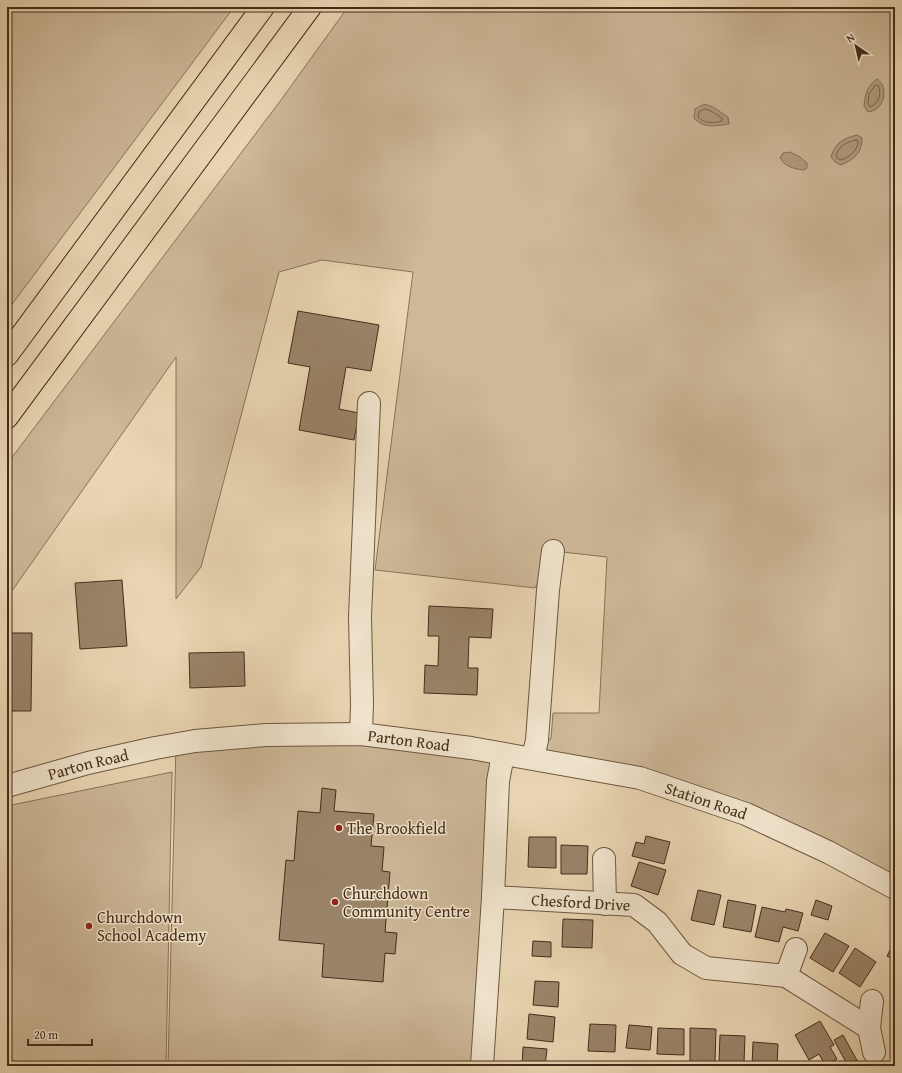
<svg xmlns="http://www.w3.org/2000/svg" width="902" height="1073" viewBox="0 0 902 1073" font-family="'Gentium Book Plus',serif">
  <rect width="100%" height="100%" fill="#e9d5b2"/>
  <filter id="stains"><feTurbulence type="fractalNoise" baseFrequency=".005" numOctaves="4"/><feColorMatrix values="0 0 0 0 .2 0 0 0 0 .09 0 0 0 0 .02 0 0 0 .5 -.17"/></filter>
  <radialGradient id="worn" r=".72"><stop offset=".6" stop-color="#630" stop-opacity="0"/><stop offset="1" stop-color="#630" stop-opacity=".3"/></radialGradient>
  <path fill="#cdb898" stroke="#887258" d="M7 7H234L7 311Z
    M348 7H895V888L746 814 533 758 537 740 551 739 553 713H599L607 557 553 551 535 588 375 570 413 272 322 260 279 272 201 567 176 599V357L7 598V464L281 100Z
    M266 735 503 755 482 1066H168L176 745Z
    M172 772 166 1066H7V806Z"/>
  <path fill="#b19c7e" stroke="#857056" d="M877 79C888 86 885 104 875 110 873 111 871 111 868 112L864 106C865 94 867 86 877 79Z
    M704 104 713 107 728 117 729 124C716 126 704 129 694 118L695 109Z
    M857 135 862 138C862 154 854 159 841 165L835 162 831 157C836 142 842 139 857 135Z
    M790 152 800 157 807 163V168L804 170C794 169 786 167 780 158L783 153Z"/>
  <g fill="none" stroke-linecap="round" stroke-linejoin="round">
    <path stroke="#7a644c" stroke-width="1" d="M876 85H878C882 94 879 103 870 107L868 104 869 94Z
      M705 109 711 111 722 118V121C715 123 704 124 698 117L699 112Z
      M856 140 858 141C858 151 849 157 841 160L837 158 836 156C839 146 846 142 856 140Z"/>
  </g>
  <path fill="#9a8469" stroke="#442d19" d="M298 311 379 325 371 371 346 367 339 409 359 413 354 440 299 430 310 367 288 363Z
    M122 580 127 646 80 649 75 583Z
    M429 606 493 609 491 638 469 637 468 668H478L477 695 424 693 425 665 438 666 439 636H428Z
    M7 633H32L31 711H7Z
    M244 652 245 686 190 688 189 653Z
    M322 788 336 790 334 811 374 814 371 846 384 847 382 871 390 872 385 932 397 933 395 954 385 953 383 982 322 977 324 944 279 940 286 860 294 861 298 811 320 813Z
    M646 836 670 842 664 864 632 856 636 842 644 844Z
    M529 837H556V868L528 867Z
    M561 845 588 846 587 874H561Z
    M639 862 666 870 658 895 631 886Z
    M698 890 721 895 714 925 691 920Z
    M728 900 756 905 751 932 723 927Z
    M816 900 832 906 828 920 811 915Z
    M762 907 785 912 786 909 803 913 798 931 783 927 779 942 755 937Z
    M563 919 593 920 592 948 562 947Z
    M825 933 849 946 833 972 810 958Z
    M533 941 551 942V957L532 956Z
    M895 941V960L887 956Z
    M855 948 876 962 860 987 839 973Z
    M535 981 559 982 558 1007 533 1005Z
    M529 1014 555 1017 553 1042 527 1039Z
    M820 1021 834 1045 830 1047 837 1059 825 1065 819 1054 809 1060 795 1035Z
    M590 1024 616 1025 615 1052 588 1051Z
    M629 1025 652 1027 650 1050 626 1048Z
    M658 1028 684 1029V1055L657 1054Z
    M690 1028 716 1029 715 1063 690 1062Z
    M720 1035 745 1036 744 1063 719 1062Z
    M843 1035 859 1064 855 1066H848L834 1040Z
    M753 1042 778 1044 777 1066H752Z
    M523 1047 547 1049 545 1066H522Z
    M892 1058 895 1059V1066H890Z"/>
  <g fill="none" stroke-linecap="round" stroke-linejoin="round">
    <g stroke="#6d573f" stroke-width="24">
      <g id="minor">
        <path d="M361 734 362 704 360 617 369 403"/>
        <path d="M533 758 537 740 548 590 553 551"/>
        <path id="s1" d="M7 786 88 763 155 748 195 741 266 735 361 734 471 748 640 778 746 814 828 852 895 888"/>
        <path d="M604 859 605 904"/>
        <path id="s2" d="M493 897 634 905 657 922 682 954 706 968 786 976 869 1028 874 1052"/>
        <path d="M786 976 796 949"/>
        <path d="M869 1028 872 1001"/>
        <path d="M482 1066 493 897 498 781 503 755"/>
      </g>
    </g>
    <g stroke="#442d19" stroke-width="24">
      <path id="highway" d="M7 355 263 7
        M7 417 310 7"/>
    </g>
    <use href="#minor" stroke="#f1e4cd" stroke-width="22"/>
    <use href="#highway" stroke="#e9d5b2" stroke-width="22"/>
  </g>
  <g fill="#8f2418" stroke="#f1e4cd" stroke-width="1.5">
    <circle cx="339" cy="828" r="4"/>
    <circle cx="335" cy="902" r="4"/>
    <circle cx="89" cy="926" r="4"/>
  </g>
  <g text-anchor="middle" dominant-baseline="central" stroke-width="3" stroke-linejoin="round" paint-order="stroke">
    <g font-size="16" fill="#442d19" stroke="#f1e4cd">
      <text stroke="none"><textPath href="#s1" startOffset="408">Parton Road</textPath></text>
      <text stroke="none"><textPath href="#s1" startOffset="84">Parton Road</textPath></text>
      <text stroke="none"><textPath href="#s1" startOffset="712">Station Road</textPath></text>
      <text stroke="none"><textPath href="#s2" startOffset="88">Chesford Drive</textPath></text>
    </g>
    <g font-size="16" fill="#442d19" stroke="#f1e4cd" text-anchor="start">
      <text x="347" y="828">The Brookfield</text>
      <text x="343" y="893">Churchdown<tspan x="343" dy="18">Community Centre</tspan></text>
      <text x="97" y="917">Churchdown<tspan x="97" dy="18">School Academy</tspan></text>
    </g>
  </g>
  <rect width="902" height="1073" fill="none" stroke="#e9d5b2" stroke-width="24"/>
  <rect x="8" y="8" width="886" height="1057" fill="none" stroke="#442d19" stroke-width="2"/>
  <rect x="12" y="12" width="878" height="1049" fill="none" stroke="#442d19"/>
  <g transform="translate(856 46) rotate(326)" stroke="#f1e4cd" stroke-width="3" paint-order="stroke">
  <path d="M0-3L7 15L0 10L-7 15Z" fill="#442d19"/>
  <text y="-6" font-size="11" font-weight="bold" text-anchor="middle" fill="#442d19">N</text>
  </g>
  <path d="M28 1039v6h64v-6" fill="none" stroke="#442d19" stroke-width="2"/>
  <text x="34" y="1039" font-size="12" fill="#442d19" stroke="#f1e4cd" stroke-width="3" paint-order="stroke">20 m</text>
  <rect width="100%" height="100%" filter="url(#stains)"/>
  <rect width="100%" height="100%" fill="url(#worn)"/>
</svg>
